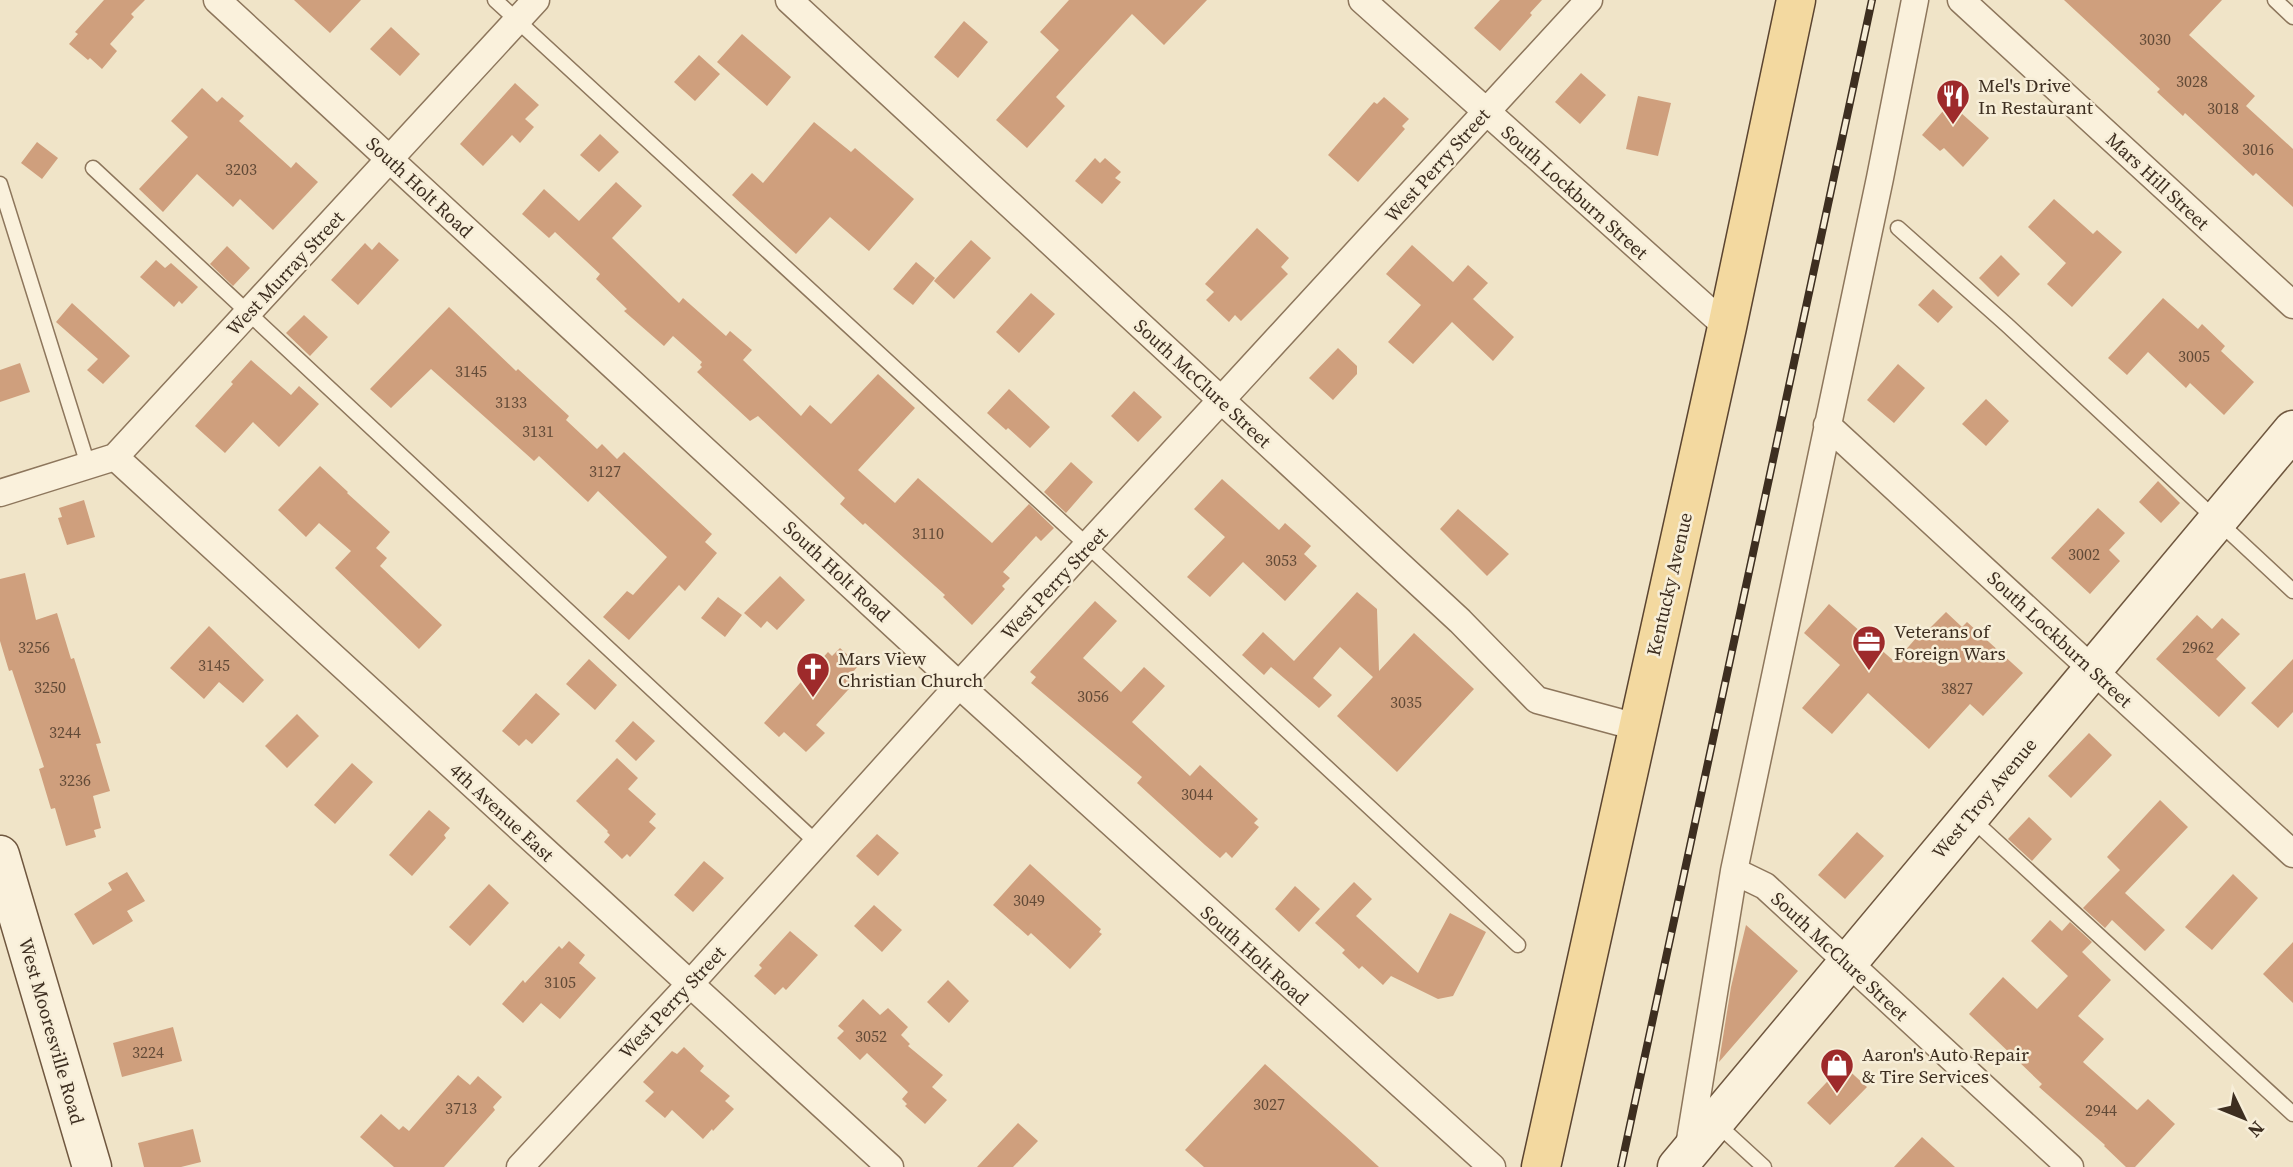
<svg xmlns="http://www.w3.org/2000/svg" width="2293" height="1167" viewBox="0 0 2293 1167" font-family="'Source Serif 4',serif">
  <rect width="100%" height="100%" fill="#f0e4c8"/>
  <path fill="#cf9f7d" d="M104 0H145L131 14 134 17 110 44 117 51 102 69 90 58 88 60 69 44 78 34 75 32Z
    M294 0H361L330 33Z
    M1069 0H1207L1164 45 1132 14 1056 97 1065 106 1027 148 996 120 1059 50 1040 32Z
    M1500 0H1542L1530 13 1532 15 1500 51 1474 28Z
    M2064 0H2222L2189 35 2255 96 2246 106 2293 149V207L2256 173 2253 176 2185 113 2183 116 2157 92 2160 89Z
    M964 21 988 42 958 78 934 57Z
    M391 27 420 54 400 76 370 49Z
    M742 34 791 77 767 106 717 62Z
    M699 55 720 74 695 101 674 82Z
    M1581 73 1606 95 1580 124 1555 102Z
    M515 83 539 105 525 119 534 127 520 143 512 135 483 166 460 144Z
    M202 88 217 102 222 97 244 116 239 121 291 168 296 162 318 182 273 230 240 199 233 207 197 174 163 212 139 189 188 137 171 121Z
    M1638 96 1671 103 1658 156 1626 149Z
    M1384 97 1409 119 1402 126 1405 129 1358 182 1328 155 1374 102 1377 104Z
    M1950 103 1989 138 1963 167 1944 148 1940 151 1922 135Z
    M814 122 851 152 855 148 914 199 869 251 830 217 796 254 732 195 752 173 763 183Z
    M600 134 619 152 599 172 580 155Z
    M37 142 58 158 42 179 21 163Z
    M1095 158 1100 163 1105 158 1121 172 1115 178 1121 182 1102 204 1075 181Z
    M616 182 642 206 612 238 679 303 683 298 726 336 730 331 752 350 743 360 801 416 810 405 831 424 878 374 915 408 858 470 895 503 918 478 992 543 1029 504 1054 528 1041 541 1036 536 1003 572 1010 578 1002 586 1005 589 972 625 943 597 945 595 865 523 863 525 840 504 845 498 758 416 750 421 697 372 702 367 700 365 702 362 673 336 664 346 624 311 627 309 596 279 600 274 555 232 549 238 522 214 544 189 579 221Z
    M2054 199 2093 234 2097 230 2122 252 2072 307 2047 284 2066 263 2028 227Z
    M1257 228 1289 258 1281 267 1288 274 1241 321 1235 315 1229 322 1206 300 1214 292 1205 284Z
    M971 240 991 258 954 299 934 281Z
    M379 242 399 260 358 305 331 280 365 243 372 250Z
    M1412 245 1453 282 1468 265 1488 283 1473 299 1514 337 1493 361 1452 322 1413 364 1388 342 1421 305 1386 274Z
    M227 246 250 268 233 286 210 264Z
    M2001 255 2020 274 1998 297 1979 278Z
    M156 260 165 268 171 263 198 287 182 304 179 301 174 307 140 277Z
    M916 262 935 278 913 305 893 289Z
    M1933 289 1953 307 1938 323 1918 305Z
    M1031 293 1055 314 1019 353 996 332Z
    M2163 298 2198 329 2202 324 2225 346 2221 351 2254 382 2224 415 2190 383 2186 388 2148 352 2127 375 2108 358Z
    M72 303 130 356 103 384 87 370 98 359 56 322Z
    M449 307 516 371 518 369 569 416 566 420 597 449 602 444 617 459 624 452 712 534 705 542 717 553 685 591 679 585 629 640 603 617 627 591 633 595 667 557 598 491 588 502 539 456 534 461 431 369 391 408 370 389Z
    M304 315 328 337 310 356 286 333Z
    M1338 348 1357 366V374L1333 400 1309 378Z
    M251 360 291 395 299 386 319 404 279 447 253 422 225 453 195 426 233 384 231 382Z
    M20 363 30 392 0 402V370Z
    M1898 364 1925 388 1894 423 1867 400Z
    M1009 389 1050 427 1030 448 1008 428 1006 430 987 413Z
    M1134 391 1162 417 1138 442 1111 416Z
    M1986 399 2009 421 1986 446 1962 424Z
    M1071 462 1093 482 1066 513 1044 492Z
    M320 466 348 492 347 493 390 532 376 548 387 558 380 566 442 625 419 649 335 568 351 551 319 523 306 537 278 510Z
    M1222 479 1279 530 1285 523 1311 546 1304 554 1317 566 1285 601 1243 562 1210 597 1187 577 1225 537 1194 509Z
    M2158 481 2180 503 2161 523 2139 502Z
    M84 500 95 537 67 545 58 518 62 517 59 508Z
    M2098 508 2125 533 2109 550 2120 561 2090 594 2051 558Z
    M1458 509 1509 554 1487 576 1440 529Z
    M25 573 36 620 57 613 71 659 74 658 101 743 96 744 110 791 93 796 101 828 94 830 96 837 66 846 55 808 51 809 39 769 44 767 12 670 9 671 0 641V579Z
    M780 576 805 600 777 630 767 621 761 628 744 613Z
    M1357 592 1377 609 1379 671 1414 633 1474 689 1397 772 1337 716 1373 677 1340 647 1313 678 1332 695 1319 708 1271 667 1264 675 1242 655 1263 632 1294 661Z
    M718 597 742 615 725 637 701 618Z
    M1095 601 1117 621 1083 658 1121 692 1144 667 1165 686 1132 722 1190 776 1200 765 1258 819 1254 823 1259 827 1232 858 1226 852 1220 858 1205 845 1137 783 1142 777 1031 683 1036 677 1030 672Z
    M1829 604 1895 662 1917 637 1919 639 1946 612 1962 627 1967 622 2023 673 1983 716 1970 704 1929 749 1868 693 1832 734 1802 708 1840 665 1804 633Z
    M2197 615 2212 629 2222 618 2240 634 2216 659 2246 688 2219 717 2156 659Z
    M209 626 264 680 243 703 219 682 204 699 170 668Z
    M840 648 859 665 852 673 858 679 816 725 825 733 806 752 784 732 779 737 764 723 828 652 832 656Z
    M589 659 617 685 595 710 566 684Z
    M2293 659V712L2278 728 2251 703Z
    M536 693 560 714 532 744 526 739 519 746 502 731Z
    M297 714 319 736 287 768 265 746Z
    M633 721 655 741 636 761 615 741Z
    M2089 733 2112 755 2071 798 2048 776Z
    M617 758 638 778 628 789 656 814 649 822 656 828 630 857 627 854 622 859 604 842 610 835 607 832 608 831 576 801Z
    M352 763 373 782 335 824 314 805Z
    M2160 800 2188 827 2125 893 2165 930 2145 951 2112 920 2105 928 2083 908 2120 870 2107 857Z
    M429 810 450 828 444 835 446 838 412 876 389 855Z
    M2029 817 2052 839 2032 861 2008 839Z
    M1857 832 1884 856 1845 899 1818 875Z
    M877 834 899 853 878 876 856 856Z
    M704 861 724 878 693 912 674 895Z
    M1030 864 1101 929 1099 932 1102 934 1070 969 1031 933 1028 936 993 905Z
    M127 872 145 901 127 911 133 921 93 945 74 914 112 890 108 883Z
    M2233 874 2258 898 2212 950 2185 927Z
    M1354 882 1372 899 1356 916 1418 973 1450 913 1486 932 1453 996 1438 999 1391 976 1383 985 1362 966 1359 969 1342 953 1345 950 1315 923Z
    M489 884 509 903 470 946 449 927Z
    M1295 886 1320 909 1299 932 1275 909Z
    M874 905 902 930 882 952 854 926Z
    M2050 920 2062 931 2070 922 2092 942 2082 952 2111 980 2078 1016 2104 1039 2083 1062 2137 1110 2148 1099 2175 1124 2135 1167H2126L2104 1146 2105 1145 2039 1087 2042 1084 1969 1014 2003 977 2037 1009 2068 976 2031 941Z
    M1746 925 1798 971 1719 1062 1731 987Z
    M790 931 818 955 786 990 783 987 775 995 754 976 762 968 759 965Z
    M569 941 585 955 579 963 596 978 560 1019 541 1003 523 1023 502 1004 523 980 525 983 559 946 562 949Z
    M2293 942V1003L2263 974Z
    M948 980 969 1001 949 1023 927 1002Z
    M863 999 880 1015 888 1008 908 1027 901 1035 910 1044 908 1046 943 1075 932 1087 947 1100 925 1124 905 1106 907 1104 902 1099 908 1092 867 1053 860 1060 837 1038 844 1031 838 1026Z
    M173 1027 182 1061 122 1077 113 1043Z
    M684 1047 704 1066 700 1071 730 1096 725 1101 734 1109 713 1131 712 1129 703 1139 672 1110 665 1118 645 1101 654 1092 643 1082 672 1051 677 1054Z
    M1265 1064 1354 1144 1379 1167H1204L1185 1150Z
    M1843 1065 1867 1087 1830 1125 1807 1103Z
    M458 1075 470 1085 478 1076 502 1097 493 1107 495 1110 444 1167H394L360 1137 381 1114 399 1130 403 1126 409 1131Z
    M1018 1123 1038 1141 1013 1167H977Z
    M193 1129 201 1162 181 1167H144L138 1143Z
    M1922 1137 1955 1167H1894Z"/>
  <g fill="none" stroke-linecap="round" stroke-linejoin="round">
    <g stroke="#8d765c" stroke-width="17">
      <path id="lane" d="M495 0 1088 546 1518 945
        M2275 0 2293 17
        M93 168 817 843
        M0 184 88 465
        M1898 228 2007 325 2293 591
        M1972 819 2293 1114
        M1716 1123 1764 1167"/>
    </g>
    <g stroke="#8d765c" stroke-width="29">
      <path id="street" d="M217 0 959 685 1492 1167
        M789 0 1460 621 1537 700 1637 727
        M1362 0 1727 327
        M1961 0 2293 305
        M1827 425 2293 854
        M115 457 890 1167
        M0 493 115 457 536 0
        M1734 871 1765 886 2070 1167
        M1688 1152 1734 871 1880 178 1915 0
        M520 1167 690 984 959 685 1589 0"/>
    </g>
    <g stroke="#6f573f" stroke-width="41">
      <path id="secondary" d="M0 855 92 1167
        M1677 1167 2293 430"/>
    </g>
    <g stroke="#5b4430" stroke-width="41">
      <path id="primary" d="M1541 1167 1727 327 1796 0"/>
    </g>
    <use href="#lane" stroke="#faf1dc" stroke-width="14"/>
    <use href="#street" stroke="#faf1dc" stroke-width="26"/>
    <use href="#secondary" stroke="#faf1dc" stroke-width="38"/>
    <use href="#primary" stroke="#f3d9a0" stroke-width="38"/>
    <g stroke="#3d2e20" stroke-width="8">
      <path id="rail" d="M1621 1167 1872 0"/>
    </g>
    <use href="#rail" stroke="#f7eed8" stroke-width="5" stroke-dasharray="16" stroke-linecap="butt"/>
  </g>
  <defs>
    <g id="restaurant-pin" transform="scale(1.75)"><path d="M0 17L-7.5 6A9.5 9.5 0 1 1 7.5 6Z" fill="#9e2a2b" stroke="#f7eed8"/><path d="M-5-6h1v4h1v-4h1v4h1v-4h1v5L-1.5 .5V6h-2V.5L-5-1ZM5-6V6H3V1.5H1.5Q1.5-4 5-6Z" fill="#fff"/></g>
    <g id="office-pin" transform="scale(1.75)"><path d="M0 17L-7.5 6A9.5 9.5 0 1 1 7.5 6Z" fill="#9e2a2b" stroke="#f7eed8"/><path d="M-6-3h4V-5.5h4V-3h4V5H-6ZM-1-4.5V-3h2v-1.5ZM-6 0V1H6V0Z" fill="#fff"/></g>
    <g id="church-pin" transform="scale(1.75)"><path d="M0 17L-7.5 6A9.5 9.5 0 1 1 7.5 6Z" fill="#9e2a2b" stroke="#f7eed8"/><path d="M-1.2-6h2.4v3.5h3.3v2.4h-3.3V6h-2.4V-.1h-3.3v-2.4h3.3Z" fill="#fff"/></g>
    <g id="shop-pin" transform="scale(1.75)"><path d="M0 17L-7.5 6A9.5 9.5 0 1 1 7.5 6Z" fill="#9e2a2b" stroke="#f7eed8"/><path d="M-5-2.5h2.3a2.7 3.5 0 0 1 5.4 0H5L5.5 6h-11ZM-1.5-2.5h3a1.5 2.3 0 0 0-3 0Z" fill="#fff"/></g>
  </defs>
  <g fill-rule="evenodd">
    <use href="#restaurant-pin" x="1953" y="96"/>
    <use href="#office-pin" x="1869" y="642"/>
    <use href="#church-pin" x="813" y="669"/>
    <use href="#shop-pin" x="1837" y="1065"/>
  </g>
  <g text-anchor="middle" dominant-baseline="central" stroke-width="5" stroke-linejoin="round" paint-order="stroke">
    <g font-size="16" fill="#624a37">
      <text x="2155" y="39">3030</text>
      <text x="2192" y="81">3028</text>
      <text x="2223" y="108">3018</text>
      <text x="2258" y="149">3016</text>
      <text x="241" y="169">3203</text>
      <text x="2194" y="356">3005</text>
      <text x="471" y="371">3145</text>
      <text x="511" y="402">3133</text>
      <text x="538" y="431">3131</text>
      <text x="605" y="471">3127</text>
      <text x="928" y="533">3110</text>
      <text x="2084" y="554">3002</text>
      <text x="1281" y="560">3053</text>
      <text x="34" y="647">3256</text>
      <text x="2198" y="647">2962</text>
      <text x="214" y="665">3145</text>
      <text x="50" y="687">3250</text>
      <text x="1957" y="688">3827</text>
      <text x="1093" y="696">3056</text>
      <text x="1406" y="702">3035</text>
      <text x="65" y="732">3244</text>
      <text x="75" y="780">3236</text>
      <text x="1197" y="794">3044</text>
      <text x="1029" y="900">3049</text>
      <text x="560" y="982">3105</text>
      <text x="871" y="1036">3052</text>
      <text x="148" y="1052">3224</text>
      <text x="1269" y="1104">3027</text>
      <text x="461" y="1108">3713</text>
      <text x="2101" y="1110">2944</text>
    </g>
    <g font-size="19" fill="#3d2e20" stroke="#f7eed8" text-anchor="start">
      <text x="1978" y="85">Mel's Drive<tspan x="1978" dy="22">In Restaurant</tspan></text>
      <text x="1894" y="631">Veterans of<tspan x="1894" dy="22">Foreign Wars</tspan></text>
      <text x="838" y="658">Mars View<tspan x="838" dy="22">Christian Church</tspan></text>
      <text x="1862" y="1054">Aaron's Auto Repair<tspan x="1862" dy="22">&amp; Tire Services</tspan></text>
    </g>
    <g font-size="19" fill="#3d2e20" stroke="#f7eed8">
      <text transform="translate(1437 165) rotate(-48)">West Perry Street</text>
      <text transform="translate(2158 181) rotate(43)">Mars Hill Street</text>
      <text transform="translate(420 187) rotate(43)">South Holt Road</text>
      <text transform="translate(1575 192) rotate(42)">South Lockburn Street</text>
      <text transform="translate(285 273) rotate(-47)">West Murray Street</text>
      <text transform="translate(1203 383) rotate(43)">South McClure Street</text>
      <text transform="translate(837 571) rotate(43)">South Holt Road</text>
      <text transform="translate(1054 583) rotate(-47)">West Perry Street</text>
      <text transform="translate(1669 584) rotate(-77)">Kentucky Avenue</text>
      <text transform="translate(2060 639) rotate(43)">South Lockburn Street</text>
      <text transform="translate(1984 798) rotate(-50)">West Troy Avenue</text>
      <text transform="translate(502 812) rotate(43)">4th Avenue East</text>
      <text transform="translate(1255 955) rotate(42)">South Holt Road</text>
      <text transform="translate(1840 956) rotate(43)">South McClure Street</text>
      <text transform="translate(672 1002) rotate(-47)">West Perry Street</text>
      <text transform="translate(52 1031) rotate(74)">West Mooresville Road</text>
    </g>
  </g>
  <g transform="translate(2244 1118) rotate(133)" stroke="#f7eed8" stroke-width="5" paint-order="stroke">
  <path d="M0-5L12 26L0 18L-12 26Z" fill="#3d2e20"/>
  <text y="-10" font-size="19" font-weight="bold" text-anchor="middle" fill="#3d2e20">N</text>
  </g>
</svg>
